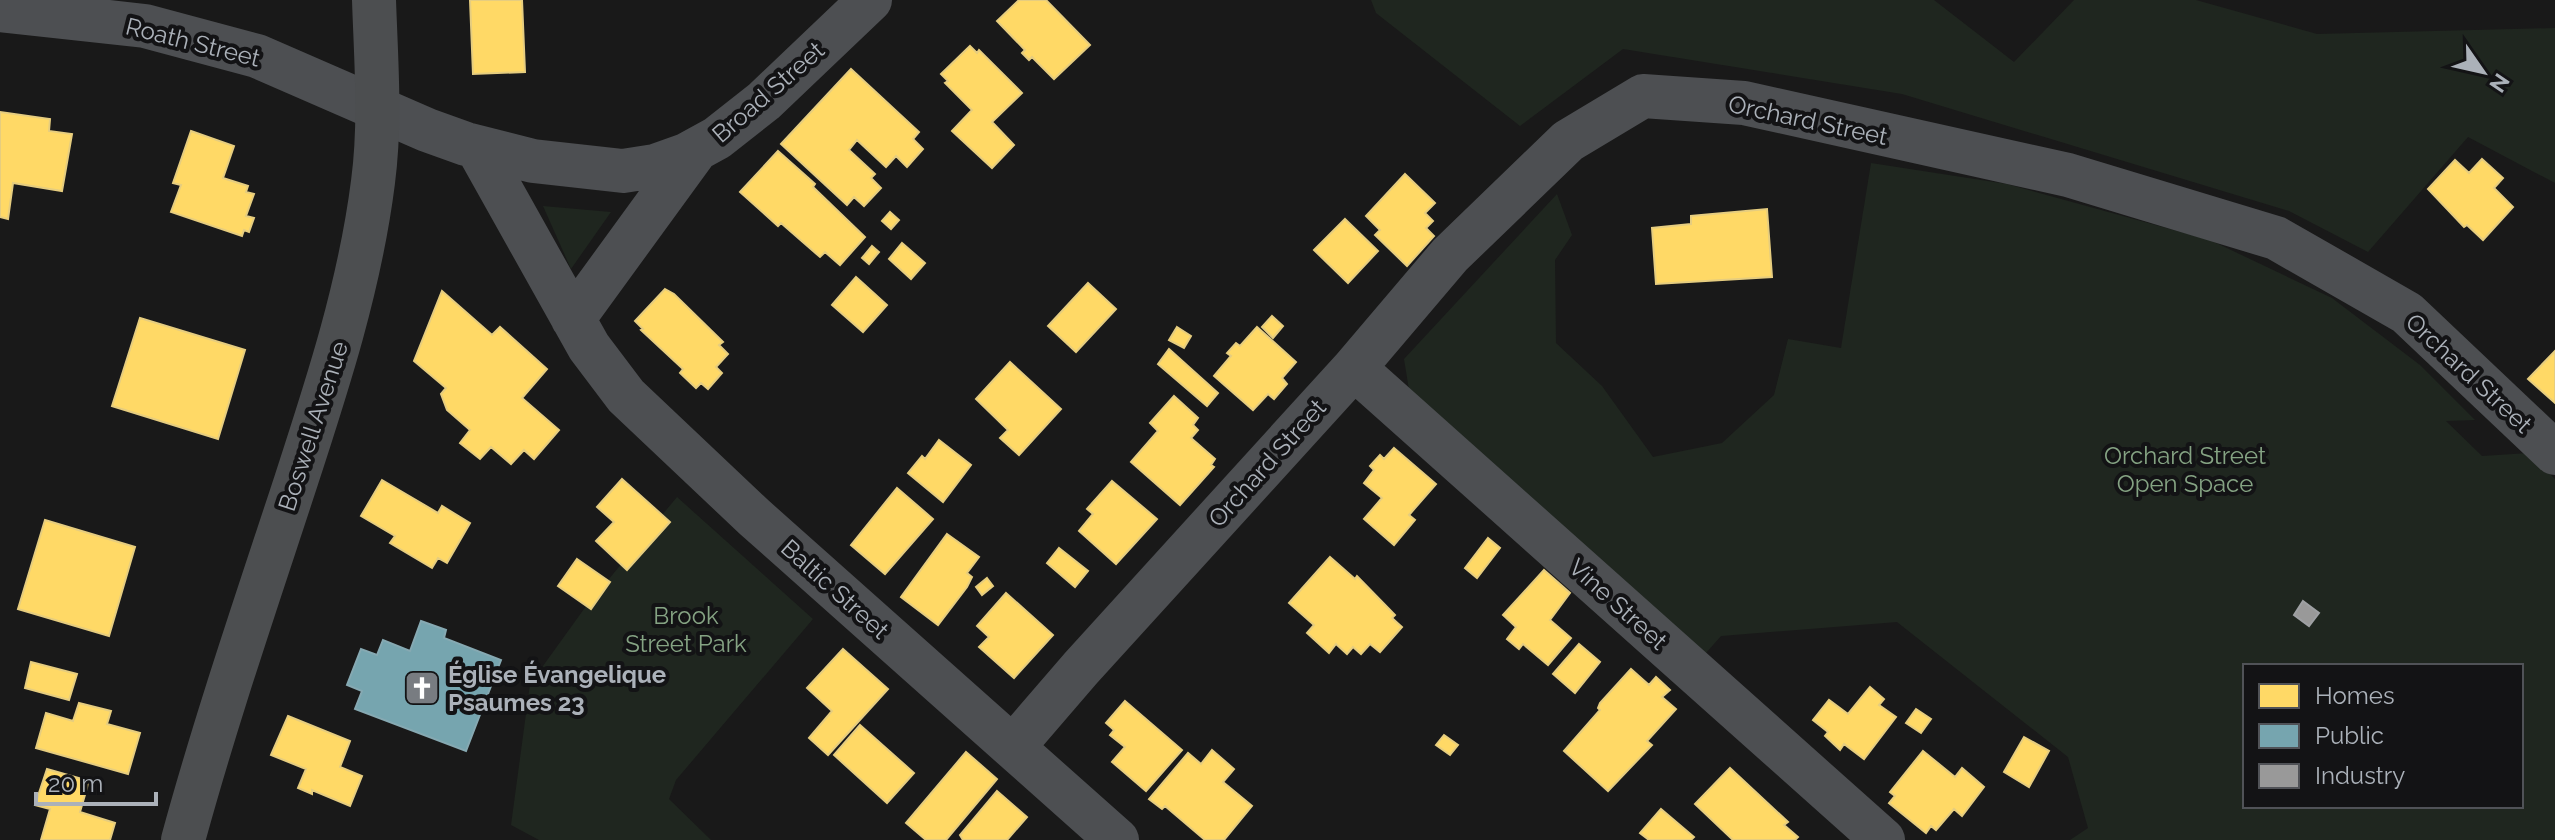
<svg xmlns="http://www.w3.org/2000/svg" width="2555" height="840" viewBox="0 0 2555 840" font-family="Raleway,sans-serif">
  <rect width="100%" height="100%" fill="#191919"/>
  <path fill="#1f261f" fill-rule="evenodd" d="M1371 0H1934L2014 62 2074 0H2196L2317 34 2555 28V183L2468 137 2368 252 2289 211 1902 94 1623 49 1520 126 1376 13Z
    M1871 163 2007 184 2210 240 2332 298 2420 365 2475 420 2446 421 2482 456 2529 453 2555 479V840H2070L2088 828 2068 757 1897 622 1721 636 1698 662 1410 396 1404 359 1557 194 1572 235 1555 260 1556 343 1602 386 1653 457 1722 443 1774 395 1788 339 1841 348ZM2245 666H2521V806H2245Z
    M543 206 611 212 571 269Z
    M677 497 813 619 676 780 669 799 711 840H539L511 825 530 684 584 609Z"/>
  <path fill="#ffd966" stroke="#e6cd7f" stroke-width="2" d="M470 0H522L525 72 473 74Z
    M1019 0H1046L1090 45 1054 79 1032 57 1029 60 1022 53 1025 50 997 21Z
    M970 46 977 53 979 50 1022 93 992 122 1014 145 992 168 952 131 972 110 945 83 948 81 941 74Z
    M851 69 919 132 913 139 923 149 907 167 896 156 886 167 857 140 849 150 875 174 871 178 881 188 864 206 854 197 847 205 781 144Z
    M0 112 50 119 49 131 72 134 62 191 13 183 8 219 0 217Z
    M191 131 234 146 223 178 248 186 246 192 254 194 246 216 254 218 249 232 244 230 242 236 171 212 181 185 173 183Z
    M778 151 815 184 813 187 865 237 840 265 825 252 820 257 781 223 778 226 740 192Z
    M2482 159 2503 178 2494 188 2513 207 2483 240 2467 225 2464 227 2428 189 2455 160 2469 173Z
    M1405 174 1435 203 1425 213 1433 221 1426 228 1434 236 1407 266 1375 235 1380 230 1366 216Z
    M1767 209 1772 277 1656 284 1652 228 1691 224V216Z
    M890 212 899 220 891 229 882 221Z
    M1345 219 1378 251 1348 283 1314 250Z
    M902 243 925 263 911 279 889 259Z
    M872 246 879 252 869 264 862 258Z
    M856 277 887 305 863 332 832 305Z
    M1088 283 1116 309 1076 352 1048 326Z
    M665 289 674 294 723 342 719 345 728 354 716 367 722 373 708 389 701 383 696 388 680 373 683 369 641 330 643 329 635 321Z
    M442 291 492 335 500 327 547 369 522 398 559 430 534 459 524 450 511 464 491 447 480 459 460 443 470 430 447 410 441 394 446 388 414 361Z
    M1272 316 1283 326 1273 338 1262 327Z
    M140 318 245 350 218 439 112 406Z
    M1177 327 1191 336 1184 348 1169 340Z
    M1257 327 1296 362 1282 378 1287 384 1274 399 1268 394 1253 410 1214 376 1231 356 1227 353 1236 343 1240 346Z
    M1169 349 1218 393 1207 406 1158 364Z
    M2555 351V403L2528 379Z
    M1010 362 1061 409 1019 455 1000 438 1008 430 976 399Z
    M1174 396 1198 418 1193 425 1198 430 1191 438 1215 459 1211 465 1214 467 1180 505 1131 462 1158 431 1150 423Z
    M939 440 971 465 943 502 908 473 922 456 925 459Z
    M1394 448 1436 484 1409 515 1415 520 1394 545 1364 519 1382 498 1364 483 1374 470 1370 466 1380 455 1384 459Z
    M622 479 670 522 627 570 596 541 614 522 597 507Z
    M382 480 438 513 442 506 470 523 447 563 438 558 432 568 390 543 395 536 361 516Z
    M1112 481 1157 519 1116 564 1079 531 1093 514 1087 509Z
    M897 488 933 519 885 574 851 545Z
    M45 520 135 547 109 636 18 609Z
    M947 534 979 557 967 573 972 577 967 587 938 625 901 597Z
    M1488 538 1500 548 1477 578 1465 568Z
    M1059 548 1088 571 1075 587 1047 563Z
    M1330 557 1355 579 1357 576 1395 615 1392 618 1402 627 1380 652 1370 644 1361 654 1353 647 1347 654 1336 644 1329 653 1307 633 1314 625 1289 603Z
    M577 559 610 582 591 609 558 586Z
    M1544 570 1570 593 1550 620 1571 638 1548 665 1523 644 1519 649 1507 639 1516 627 1503 615Z
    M987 578 993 586 982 595 976 587Z
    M1006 593 1053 635 1014 678 979 647 989 637 977 626Z
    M1579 644 1600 662 1575 693 1553 674Z
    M843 649 888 689 828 755 809 738 832 711 807 688Z
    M31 662 77 674 69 700 25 688Z
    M1631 669 1649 685 1656 677 1670 690 1662 697 1676 709 1647 741 1652 745 1608 791 1564 751 1600 710 1598 708 1600 703Z
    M1870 687 1884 699 1879 705 1896 717 1864 759 1844 744 1840 750 1825 736 1828 732 1813 720 1829 700 1848 714Z
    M1125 701 1182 750 1146 791 1112 762 1125 747 1110 735 1114 730 1106 723Z
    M79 703 111 711 107 724 140 733 128 774 36 748 46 713 73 721Z
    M1916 709 1931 719 1921 733 1906 723Z
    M288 716 350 741 340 767 362 776 350 806 312 790V794L298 788 306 769 271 755Z
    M860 725 914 773 887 803 834 755Z
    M1444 735 1458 745 1450 755 1436 745Z
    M2024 737 2049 751 2029 787 2004 772Z
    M1212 750 1234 769 1223 782 1252 806 1224 840H1205L1165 806 1162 809 1149 799 1188 753 1201 764Z
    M1923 751 1955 777 1962 768 1984 787 1962 816 1954 809 1936 830 1931 826 1926 833 1889 803 1895 796 1890 792Z
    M966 752 997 779 946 840H926L906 823Z
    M1730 768 1788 822 1784 825 1798 837 1795 840H1733L1695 804Z
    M47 769 89 781 80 812 115 823 110 840H41L50 809 35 805Z
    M997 791 1027 817 1007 840H963L960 835Z
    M1661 809 1694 837 1691 840H1649L1640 833Z"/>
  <path fill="#76a5af" stroke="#86a9b2" stroke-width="2" d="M421 621 446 630 444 638 501 660 466 751 355 709 362 691 347 685 361 649 377 655 383 640 410 651Z"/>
  <path fill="#999" stroke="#9ea0a3" stroke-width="2" d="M2303 601 2319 613 2309 626 2294 615Z"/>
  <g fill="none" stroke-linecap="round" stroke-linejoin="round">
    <path stroke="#4d4f52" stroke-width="44" d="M0 10 145 26 257 56 427 130 466 144 533 161 623 171 655 166 686 155 717 138 764 101 870 0
      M477 147 589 347 626 396 754 517 1117 840
      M573 319 696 150
      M1354 368 1883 840
      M1013 747 1081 668 1354 368 1450 255 1568 141 1643 96 1744 103 2068 175 2276 238 2407 313 2555 453"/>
    <path stroke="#4c4e50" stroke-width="44" d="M183 840C216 719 257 600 296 481 328 383 360 285 373 182 381 122 376 60 374 0"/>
  </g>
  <defs>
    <g id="church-square" transform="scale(1.8)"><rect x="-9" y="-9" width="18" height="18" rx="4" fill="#787c81" stroke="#131315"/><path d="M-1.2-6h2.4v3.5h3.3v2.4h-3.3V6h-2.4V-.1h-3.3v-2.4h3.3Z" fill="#fff"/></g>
  </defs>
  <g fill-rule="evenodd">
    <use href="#church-square" x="422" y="688"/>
  </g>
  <g text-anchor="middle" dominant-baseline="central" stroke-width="8" stroke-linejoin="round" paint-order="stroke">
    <g font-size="24" fill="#abb1b9" stroke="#131315">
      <text transform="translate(193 42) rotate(14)">Roath Street</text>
      <text transform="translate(768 92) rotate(-41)">Broad Street</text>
      <text transform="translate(1808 120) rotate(12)">Orchard Street</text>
      <text transform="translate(2469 373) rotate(43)">Orchard Street</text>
      <text transform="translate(313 426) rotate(-72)">Boswell Avenue</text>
      <text transform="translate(1267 463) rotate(-48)">Orchard Street</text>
      <text transform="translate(835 589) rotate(42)">Baltic Street</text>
      <text transform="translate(1618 604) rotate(42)">Vine Street</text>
    </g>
    <g font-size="24" fill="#85a383" stroke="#131315">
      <text x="2185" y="455">Orchard Street<tspan x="2185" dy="28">Open Space</tspan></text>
      <text x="686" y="615">Brook<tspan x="686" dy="28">Street Park</tspan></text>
    </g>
    <g font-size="24" font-weight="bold" fill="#abb1b9" stroke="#131315" text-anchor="start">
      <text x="448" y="674">Église Évangelique<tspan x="448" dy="28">Psaumes 23</tspan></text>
    </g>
  </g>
  <rect x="2243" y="664" width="280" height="144" fill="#131315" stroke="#505257" stroke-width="2"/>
  <rect x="2259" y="684" width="40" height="24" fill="#ffd966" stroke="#505257" stroke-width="2"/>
  <text x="2315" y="704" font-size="24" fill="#abb1b9">Homes</text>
  <rect x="2259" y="724" width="40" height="24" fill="#76a5af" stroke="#505257" stroke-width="2"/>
  <text x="2315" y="744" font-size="24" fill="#abb1b9">Public</text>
  <rect x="2259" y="764" width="40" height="24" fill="#999999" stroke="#505257" stroke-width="2"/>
  <text x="2315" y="784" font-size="24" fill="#abb1b9">Industry</text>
  <g transform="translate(2483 72) rotate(124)" stroke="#131315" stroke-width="6" paint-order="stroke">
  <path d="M0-6L14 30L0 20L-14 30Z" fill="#abb1b9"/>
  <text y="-12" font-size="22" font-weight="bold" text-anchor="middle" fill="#abb1b9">N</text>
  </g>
  <path d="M36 792v12h120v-12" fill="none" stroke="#abb1b9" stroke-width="4"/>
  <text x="48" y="792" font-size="24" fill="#abb1b9" stroke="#131315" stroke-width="6" paint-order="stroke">20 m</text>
</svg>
